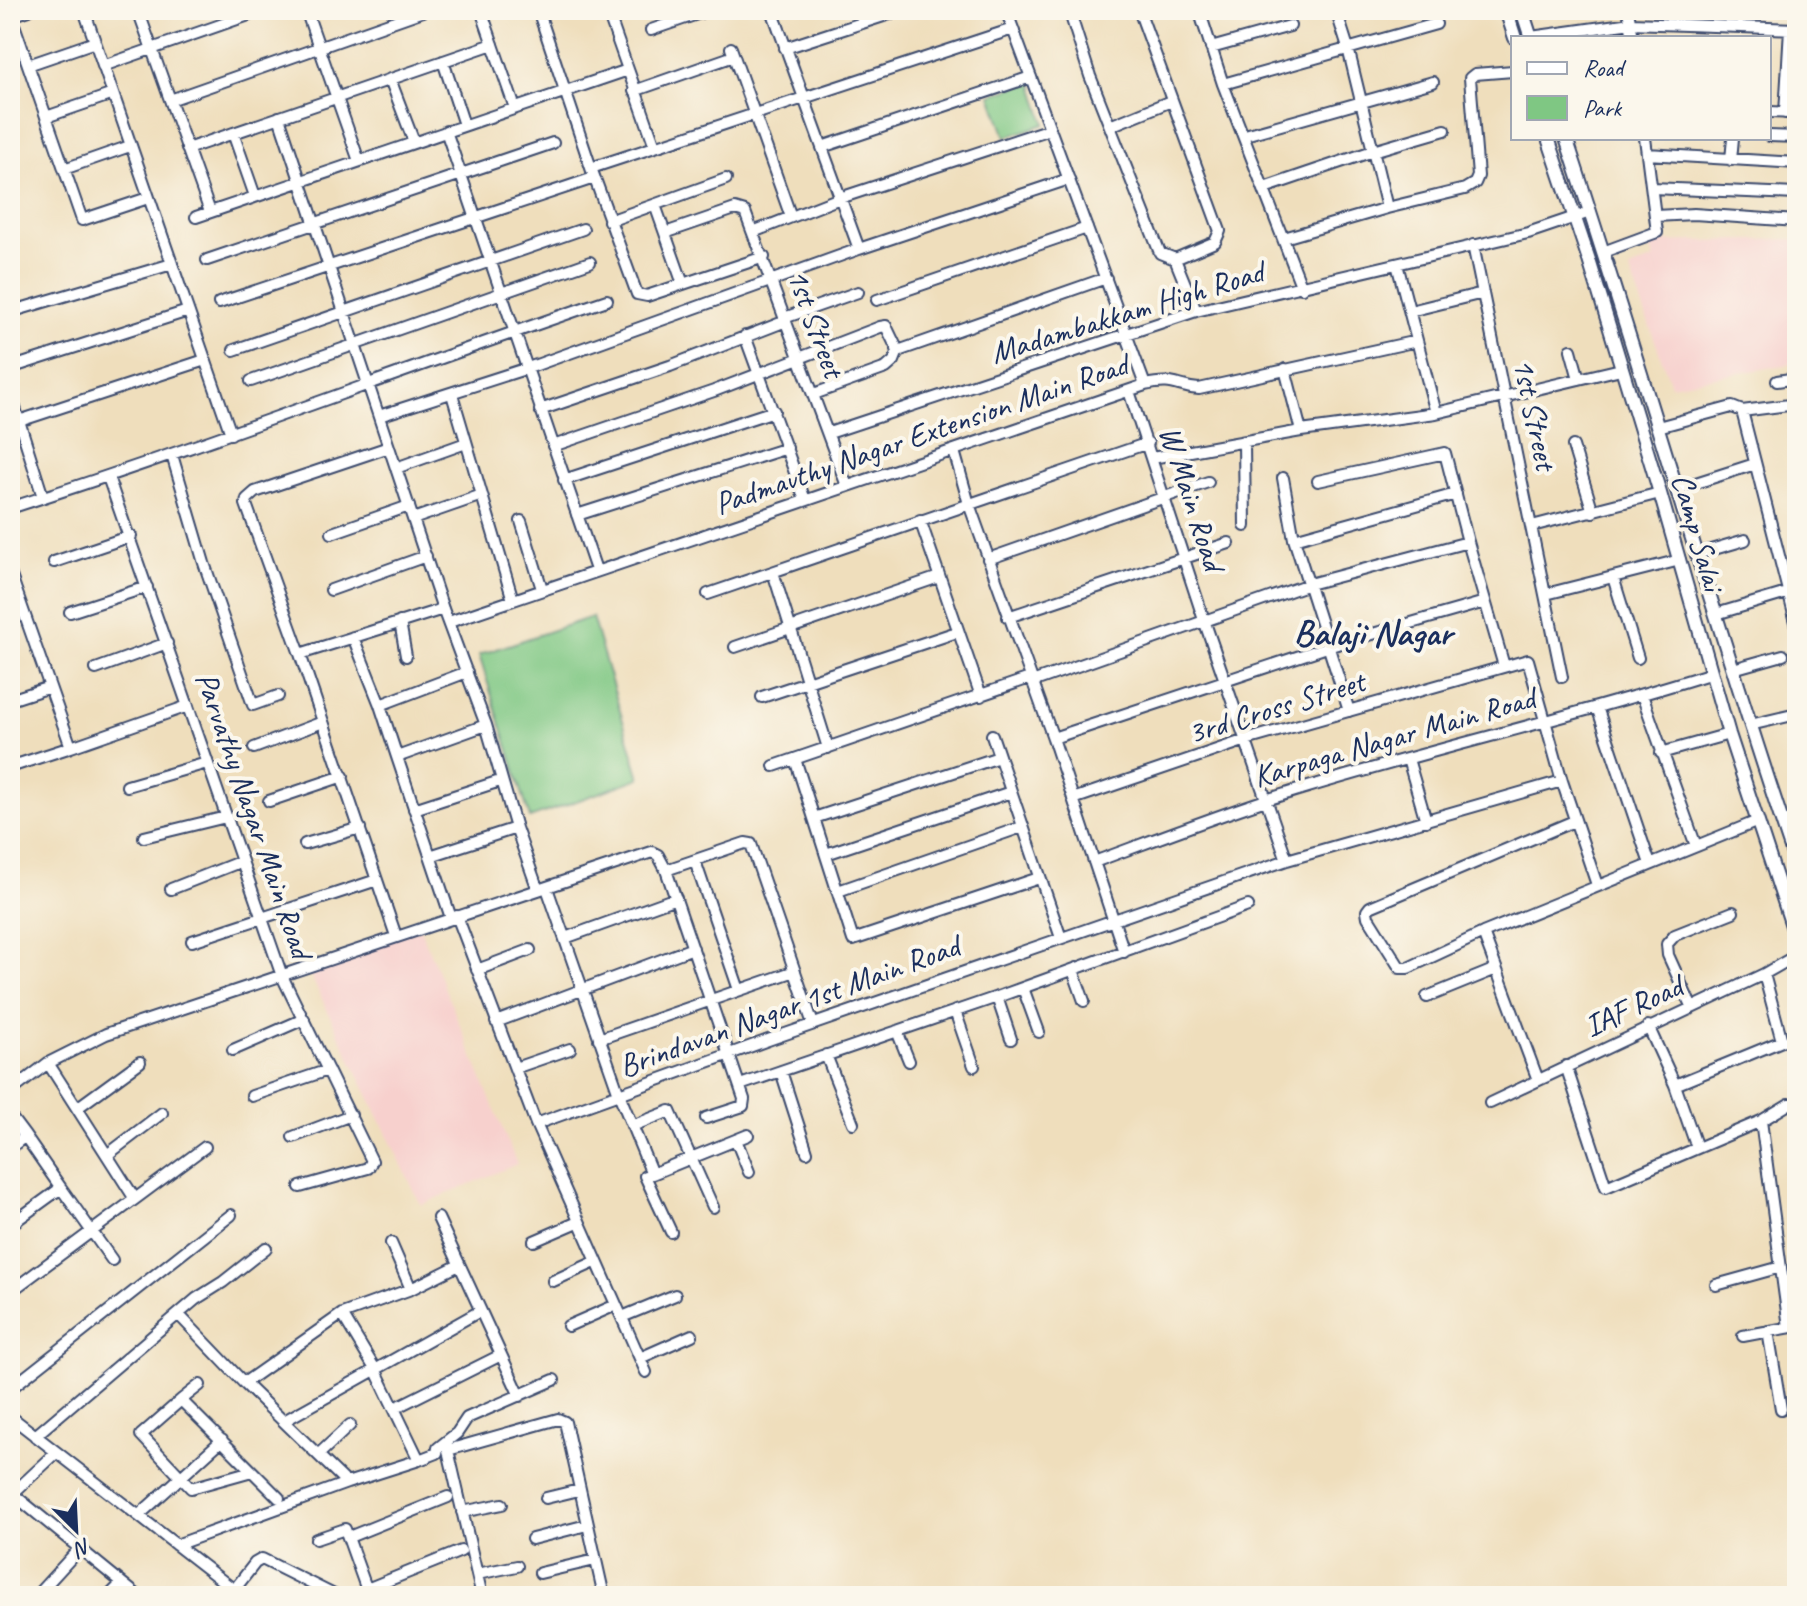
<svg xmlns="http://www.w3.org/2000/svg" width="1807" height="1606" viewBox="0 0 1807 1606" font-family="Caveat,sans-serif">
  <rect width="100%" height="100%" fill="#fbf7ec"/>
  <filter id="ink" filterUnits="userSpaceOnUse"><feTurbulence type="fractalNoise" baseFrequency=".0125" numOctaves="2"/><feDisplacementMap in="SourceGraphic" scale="16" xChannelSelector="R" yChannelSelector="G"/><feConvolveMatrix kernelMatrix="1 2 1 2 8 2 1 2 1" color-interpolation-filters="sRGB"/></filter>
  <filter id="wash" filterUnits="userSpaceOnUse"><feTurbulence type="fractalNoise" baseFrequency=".006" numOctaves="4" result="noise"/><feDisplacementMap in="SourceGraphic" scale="32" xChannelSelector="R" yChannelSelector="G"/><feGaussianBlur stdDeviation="1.8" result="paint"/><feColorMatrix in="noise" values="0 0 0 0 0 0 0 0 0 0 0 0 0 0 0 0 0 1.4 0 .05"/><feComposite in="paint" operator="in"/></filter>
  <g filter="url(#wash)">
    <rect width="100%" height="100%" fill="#efdebc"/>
    <path fill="#f7d0cd" d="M1797 239V363L1671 385 1629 269 1654 259 1649 242Z
      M420 928 517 1164 421 1205 307 968Z"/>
    <path fill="#7fc783" stroke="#4d7b70" stroke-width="2" d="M1032 81 1045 124 1006 137 991 95Z
      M592 617 640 778 530 818 479 655Z"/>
  </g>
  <g filter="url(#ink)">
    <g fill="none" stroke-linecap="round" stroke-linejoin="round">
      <g stroke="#3b496c" stroke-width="14">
        <path id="minor" d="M29 10 11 16 82 220 148 198
          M84 10 231 434
          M138 10 210 212
          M306 10 359 161
          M481 10 515 108
          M538 10 591 168 637 294 647 296 764 257
          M607 10 655 146
          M772 10 859 249
          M1006 10 1145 385
          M1069 10 1090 76 1160 253 1175 259
          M1139 10 1220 231 1215 242 1175 259 1196 311
          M1199 10 1223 84 1302 288
          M1336 10 1348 48 1387 208
          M1628 10 1633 38
          M651 30 709 10
          M1531 37 1631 23 1797 29
          M731 48 791 217
          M785 48 902 10
          M1211 48 1290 26
          M443 61 464 125
          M28 65 95 42
          M103 66 263 10
          M390 79 414 142
          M1223 84 1436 24
          M634 91 734 56
          M170 100 426 10
          M1769 112 1797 113
          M1785 113 1790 29
          M46 117 113 94
          M279 117 443 609 486 725 516 828 538 890
          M1110 126 1171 101
          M446 131 596 570
          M233 133 255 196
          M1245 135 1433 82
          M1769 136 1797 137
          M822 147 1031 77
          M187 149 493 44
          M1647 154 1797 163
          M1731 160 1733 138
          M591 168 1013 29
          M64 169 130 146
          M1264 188 1373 151 1445 130
          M1652 188 1797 194
          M655 205 683 284
          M1655 216 1694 214 1797 221
          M196 217 628 70
          M609 221 726 179
          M753 232 840 198 1050 129
          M665 233 735 209 745 212 847 486
          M1284 238 1387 208 1465 189 1475 183 1478 176 1470 78 1475 74 1513 71
          M1473 245 1562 677
          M1603 252 1657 232 1645 138
          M207 260 553 143
          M1397 264 1436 413 1621 369
          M877 300 1087 228
          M219 303 594 178
          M1410 311 1483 293
          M10 312 172 264
          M784 318 858 292
          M745 336 805 500
          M234 350 583 229
          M1571 350 1579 379
          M10 368 188 311
          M1285 369 1301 431
          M251 381 590 262
          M1777 381 1797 378
          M1129 391 1204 620 1287 860
          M10 392 43 497
          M452 394 513 600
          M814 394 886 368 894 361 898 351
          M540 410 670 366 786 321
          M1742 411 1797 626
          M379 416 528 368 859 249 1069 179
          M19 421 205 360
          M1658 427 1732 407 1742 411 1797 404
          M829 433 1196 311 1528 233 1590 212
          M1244 442 1245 526
          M553 446 714 391 880 327 886 326 898 351 1106 278
          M1573 446 1593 512
          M954 451 969 504 1053 738 1124 952
          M172 455 204 563 253 705 278 696
          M1152 458 1301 431 1436 413
          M396 468 466 443
          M108 477 282 976 372 1161 368 1168 300 1187
          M1283 478 1294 539 1456 494
          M564 480 774 411
          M1318 481 1445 453 1468 542 1504 666
          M1677 489 1755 464
          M10 508C211 444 407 368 607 300
          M577 515 787 448
          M413 519 482 495
          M920 520 981 696
          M521 521 542 589
          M1532 526 1660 493
          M332 533 409 506
          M1294 539 1349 711
          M1697 554 1745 540
          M988 559 1208 482
          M54 562 131 536
          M773 572 828 748
          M10 573 71 747 188 706
          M1613 577 1638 658
          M331 590 426 556
          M708 594 1148 443
          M1546 594 1680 560
          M70 612 147 587
          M1716 614 1797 590
          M1008 617 1229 543
          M400 622 406 656
          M449 622 1145 385C1175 378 1175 387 1199 389L1417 341
          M353 637 380 705 397 757
          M735 647 939 577
          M300 654 246 504 247 499 255 492 389 447
          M96 669 167 643
          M1733 669 1783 655
          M1032 682 1309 584 1468 542
          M1642 695 1696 846
          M762 697 957 632
          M10 700 50 687
          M380 705 467 672
          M1597 707 1650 864
          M1750 725 1797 714
          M992 735 1061 938
          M1053 738 1327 647 1485 602
          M254 748 323 722
          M1661 753 1729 734
          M795 759 853 940 1039 878
          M1408 759 1426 821
          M774 766 1030 678
          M10 767 71 747
          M127 786 207 763
          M1073 799 1246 740 1528 660 1562 781 1597 885
          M269 801 343 776
          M414 809 500 781
          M814 818 999 757
          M1574 821 1370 907 1367 911 1368 917 1400 968H1408L1483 933 1758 821
          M144 837 226 817
          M305 844 360 828
          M826 854 1011 792
          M430 856 516 828
          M695 861 739 990
          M1094 862C1151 841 1208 819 1266 800 1413 753 1565 720 1712 673
          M666 870 745 843 751 844 813 1024
          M547 888 619 1094 652 1174 691 1158 670 1111 632 1126
          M171 889 242 861
          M838 891 1022 827
          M457 916 536 1124 646 1372
          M451 918 397 757 486 725
          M1483 933 1538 1080
          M396 936 300 654 443 609
          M565 938 676 898
          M192 941 377 880
          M477 970 530 950
          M1073 970 1084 1001
          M1023 988 1039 1032
          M997 997 1011 1039
          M1427 997 1496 969
          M1692 1008 1668 955 1667 944 1675 935 1733 912
          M955 1011 974 1066
          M496 1022 693 948
          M1648 1026 1675 1085 1697 1148
          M897 1031 909 1061
          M599 1039 795 971
          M233 1050 304 1019
          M826 1055 853 1123
          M48 1063 135 1199
          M1566 1066 1606 1187 1761 1121 1789 1104H1797
          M515 1068 570 1049
          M781 1071 807 1152
          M740 1085 1000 996 1248 906
          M1675 1085 1782 1041 1764 974
          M10 1092 48 1063 106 1034 652 852 658 855 666 870 744 1099 743 1106 706 1118
          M252 1096 328 1070
          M1490 1103 1764 974 1797 955
          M77 1108 140 1062
          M10 1116 25 1136 10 1148
          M1761 1121 1789 1327
          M536 1124 771 1039 1287 860 1562 781
          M293 1137 351 1115
          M736 1140 749 1172
          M107 1155 162 1113
          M645 1176 671 1232
          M61 1188 112 1260
          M713 1207 691 1158 748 1135
          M438 1218 520 1396
          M10 1225 61 1188 25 1136
          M534 1241 578 1222
          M391 1243 411 1289
          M553 1281 595 1262
          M1716 1285 1781 1267
          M10 1292 205 1147
          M342 1314 375 1369 419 1460 437 1453 438 1448 457 1433 467 1418 554 1380
          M179 1315 244 1383 347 1483
          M622 1317 675 1295
          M568 1326 616 1305
          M1768 1331 1781 1409
          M1743 1336 1797 1326
          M640 1358 692 1335
          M244 1383 342 1314 411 1289 459 1265
          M10 1389 231 1215
          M181 1400 200 1385
          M395 1408 501 1355
          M10 1416 242 1596
          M284 1421 480 1311
          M35 1436 196 1299 223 1282 266 1248
          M319 1454 350 1425
          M252 1471 191 1488 141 1435 181 1400 279 1498
          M13 1494 138 1596
          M10 1496 56 1453
          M546 1498 579 1490
          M462 1512 502 1504
          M139 1515 222 1440
          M349 1537 448 1497
          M316 1539 345 1529 369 1596
          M532 1539 587 1525
          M176 1545 347 1483 419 1460
          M540 1573 595 1560
          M477 1574 517 1566
          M367 1589 461 1551
          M234 1590 255 1563 262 1559 336 1596
          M36 1596 80 1548
          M109 1596 122 1583
          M482 1596 448 1450 558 1419 565 1422 604 1596
          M590 1596 603 1593"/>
      </g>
      <g stroke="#3b496c" stroke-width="16">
        <path id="major" d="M1506 10 1515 38
          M1522 10 1531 38
          M1548 138 1589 260 1660 493 1729 734 1797 941
          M1566 138C1646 380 1715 625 1797 866"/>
      </g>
      <use href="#minor" stroke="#fff" stroke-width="10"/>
      <use href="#major" stroke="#fff" stroke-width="12"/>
    </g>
  </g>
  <g text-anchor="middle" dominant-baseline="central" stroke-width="8" stroke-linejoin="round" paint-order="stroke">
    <g font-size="32" fill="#1b2f5e" stroke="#fbf7ec">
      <text transform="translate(1127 312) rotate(-17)">Madambakkam High Road</text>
      <text transform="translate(816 323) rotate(70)">1st Street</text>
      <text transform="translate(1535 414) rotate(78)">1st Street</text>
      <text transform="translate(921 434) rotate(-19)">Padmavthy Nagar Extension Main Road</text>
      <text transform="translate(1192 498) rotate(72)">W Main Road</text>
      <text transform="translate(1698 532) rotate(74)">Camp Salai</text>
      <text transform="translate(1276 707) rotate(-17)">3rd Cross Street</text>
      <text transform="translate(1394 737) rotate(-16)">Karpaga Nagar Main Road</text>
      <text transform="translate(254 815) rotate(71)">Parvathy Nagar Main Road</text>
      <text transform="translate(789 1006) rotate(-20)">Brindavan Nagar 1st Main Road</text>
      <text transform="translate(1633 1006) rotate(-25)">IAF Road</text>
    </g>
    <g font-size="36" font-weight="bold" fill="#1b2f5e" stroke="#fbf7ec">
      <text x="1373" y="633">Balaji Nagar</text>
    </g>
  </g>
  <rect width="1807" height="1606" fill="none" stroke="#fbf7ec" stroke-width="40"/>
  <rect x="1511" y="36" width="260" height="104" fill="#fbf7ec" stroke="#a1a7b3" stroke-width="2"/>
  <rect x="1527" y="62" width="40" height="12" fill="#ffffff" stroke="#a1a7b3" stroke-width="2"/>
  <text x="1583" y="76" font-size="24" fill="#1b2f5e">Road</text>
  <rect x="1527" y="96" width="40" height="24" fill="#7fc783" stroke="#a1a7b3" stroke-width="2"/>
  <text x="1583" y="116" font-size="24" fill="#1b2f5e">Park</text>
  <g transform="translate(76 1530) rotate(156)" stroke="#fbf7ec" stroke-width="6" paint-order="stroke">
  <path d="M0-6L14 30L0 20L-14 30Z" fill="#1b2f5e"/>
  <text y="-12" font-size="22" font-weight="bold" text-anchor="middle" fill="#1b2f5e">N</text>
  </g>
</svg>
